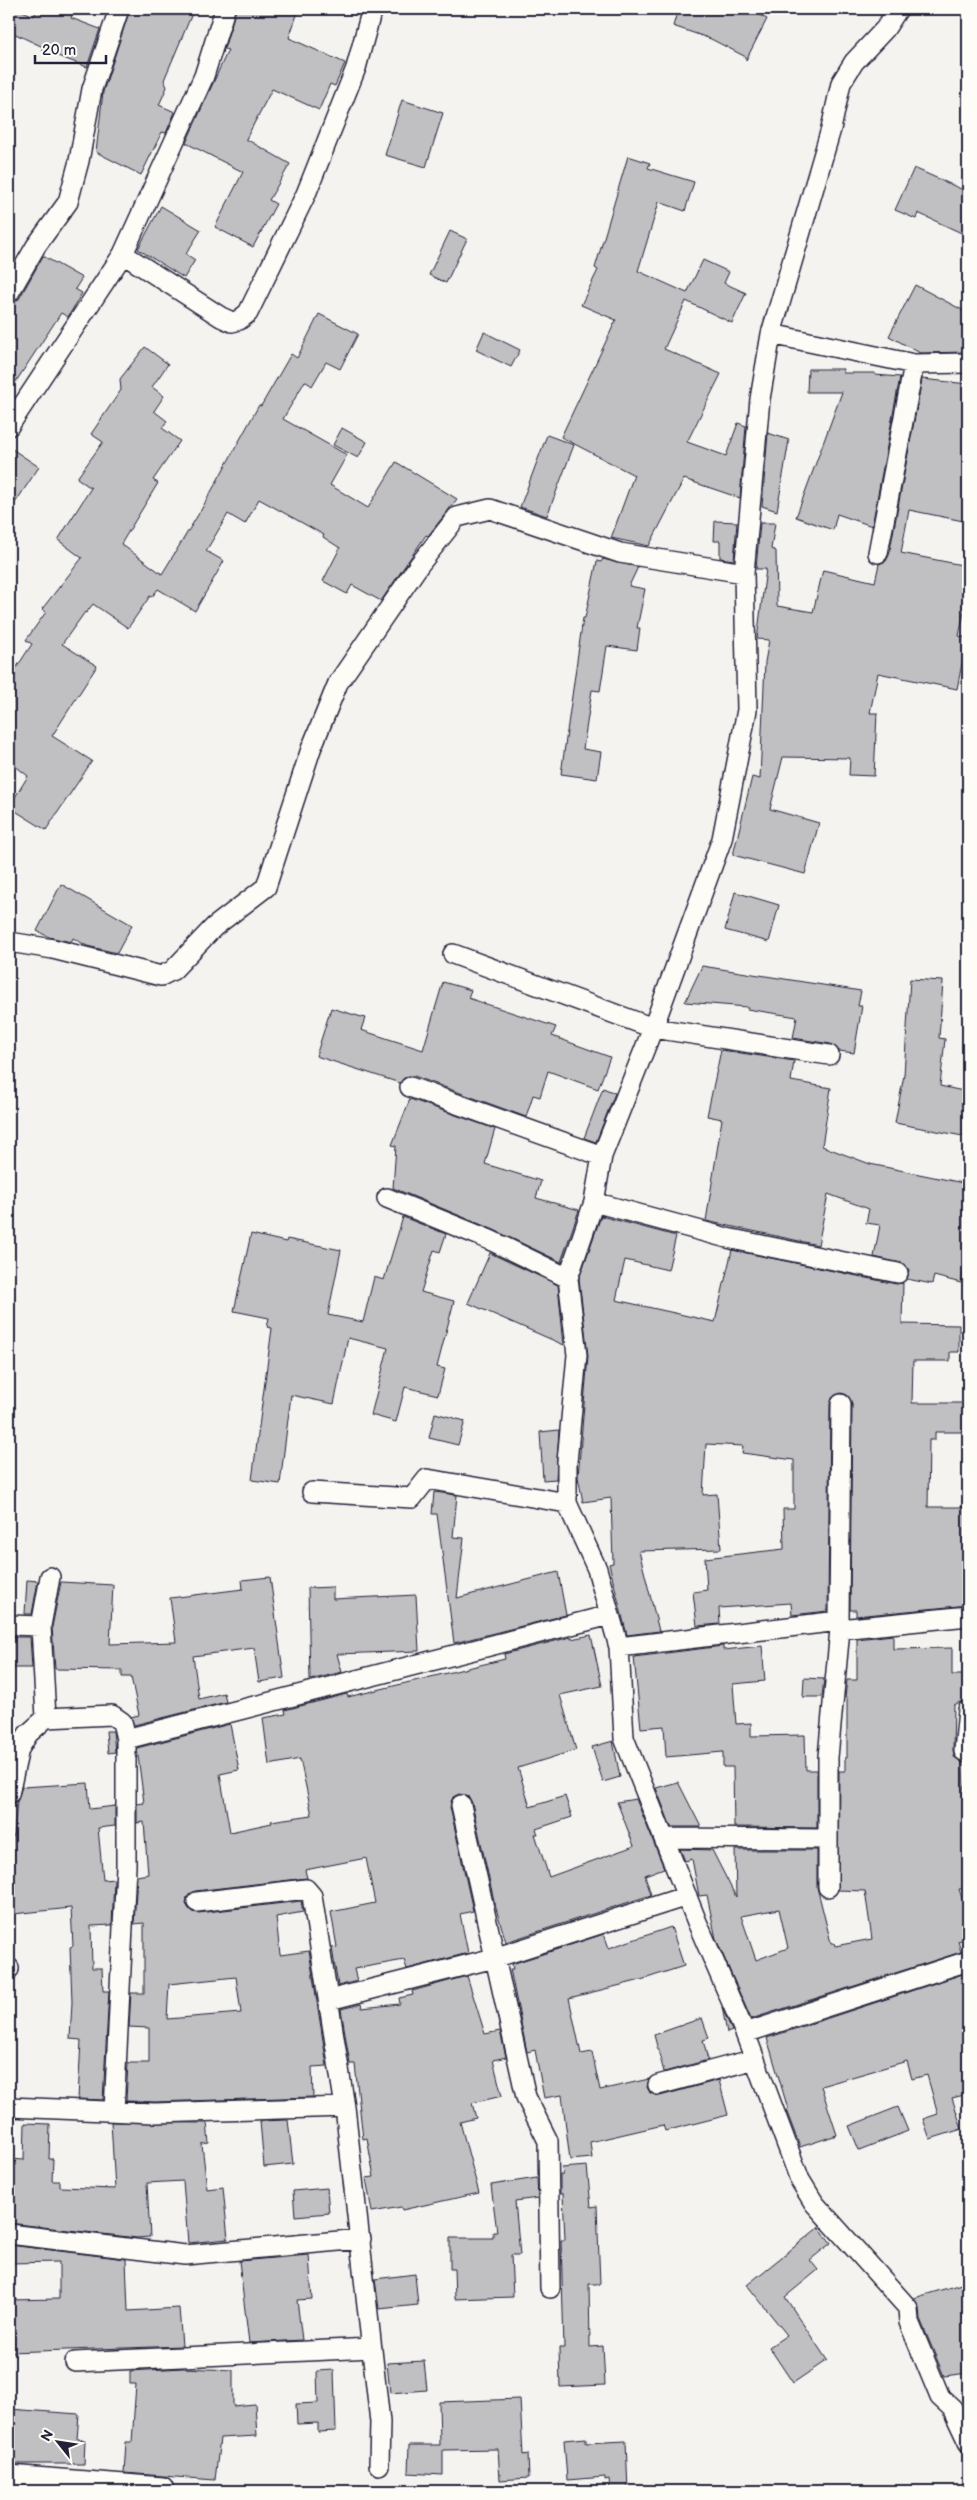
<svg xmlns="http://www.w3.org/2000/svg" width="977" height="2500" viewBox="0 0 977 2500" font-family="'Balsamiq Sans',sans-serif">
  <rect width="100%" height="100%" fill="#f4f3ef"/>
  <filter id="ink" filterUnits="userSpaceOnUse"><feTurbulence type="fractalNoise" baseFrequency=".02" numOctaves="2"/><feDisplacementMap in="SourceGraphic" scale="10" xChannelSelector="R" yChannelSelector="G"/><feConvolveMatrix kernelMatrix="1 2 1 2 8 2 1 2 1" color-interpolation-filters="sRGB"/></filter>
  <g filter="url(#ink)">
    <path fill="#c0bfc2" stroke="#22223b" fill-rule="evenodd" d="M9 9H18L34 16 37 9H74L71 18 100 29 87 67 42 50 43 47 9 31Z
      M130 9H194L164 80 167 87 159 105 175 112 166 133 162 132 141 175 96 152 103 92Z
      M236 9H299L289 38 345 63 335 86 330 84 319 110 272 89 246 139 290 164 269 200 276 204 253 247 215 227 243 172 186 143 228 50 224 49Z
      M678 9H748L767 19 746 60V57L711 39 673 26Z
      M402 100 443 113 426 167 385 155Z
      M628 156 650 163 648 168 694 182 685 211 659 202 638 271 687 293 703 260 729 272 724 283 746 293 732 323 686 301 664 349 721 374 687 442 726 456 738 423 746 426 740 498 684 479 649 546 611 538 634 475 561 437 616 320 581 305 598 270 595 268Z
      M914 168 968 192V236L918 213 916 219 895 210Z
      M161 206 201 230 186 254 195 260 184 278 138 249Z
      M450 231 467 239 446 283 429 275Z
      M43 256 82 278 75 289 82 293 68 317 61 313 9 392V304L19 299Z
      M915 285 968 313V352L920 353 889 336Z
      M319 314 358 334 340 369 326 362 312 386 305 381 283 419 347 455 330 485 368 508 396 462 457 499 428 536 426 535 381 601 352 585 347 594 323 581 340 548 323 537 324 535 259 499 245 524 228 514 206 551 224 561 195 611 158 589 152 597 150 596 128 628 93 604 86 613 85 612 62 644 97 666 52 736 92 761 46 830 9 807 28 776 9 761V679L32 644 26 640 46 612 42 609 82 558 58 540 91 488 77 478 103 442 91 434 121 390 120 379 145 347 168 364 152 387 164 396 154 411 167 421 162 428 180 441 153 480 158 483 121 544 162 574 201 510 259 405 261 406 291 354 297 358Z
      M484 332 520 350 511 367 476 350Z
      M808 369H843V373H875V375L900 377 872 526 837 514 833 530 796 517 842 392H807Z
      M922 379 968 384V522L909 510 901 553 967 566 963 587 968 589V593L959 636 967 638 957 689 878 673 870 713H877L874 776 849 775 850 758 783 757 770 809 819 823 805 874 733 855 752 777 760 779 765 662 769 640 757 639 766 569H756L760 523H775L771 549 776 551 777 606 813 612 823 570 875 582 879 564 886 561 889 555Z
      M342 428 367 442 358 458 333 445Z
      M768 433 789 440 777 511 762 506Z
      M547 435 574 445 547 516 520 507Z
      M9 447 39 467 9 512Z
      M715 521 737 522 734 560 720 558V541H714Z
      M603 559 638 567 629 586 645 589 637 628H640L637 650 607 646 600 691 592 690 583 749 601 752 597 779 561 774 583 618H585L597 561 601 562Z
      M61 884 132 925 117 953 87 946 73 938 71 942 49 937 37 931Z
      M735 892 779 905 769 942 725 930Z
      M702 966 861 991 858 1006H862L854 1053 839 1051 831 1044 793 1038 797 1017 747 1009V1007L685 1002Z
      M910 979 943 981 939 1038 945 1039 940 1086 968 1092V1137L895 1123 904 1075Z
      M443 982 471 990 468 998 556 1027 552 1036 610 1057 598 1089 548 1071 540 1097 533 1095 526 1117 414 1076H408L400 1083 316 1056 331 1008 365 1018 361 1030 423 1050Z
      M721 1050 794 1061 791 1081 831 1088 822 1146 870 1164 968 1184V1250L961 1283 934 1276 932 1284 907 1279 909 1270 905 1264 874 1257 880 1225 866 1223 869 1209 828 1194 818 1245 706 1221 722 1119 707 1116Z
      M603 1088 615 1093 596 1142 584 1138Z
      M410 1099 495 1129 485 1164 541 1181 536 1198 579 1210 561 1262 494 1230 393 1188 396 1146 392 1145Z
      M601 1216 676 1236 668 1270 625 1260 616 1300 715 1322 732 1250 896 1284 903 1283 902 1324 959 1325V1352H950V1361H913L912 1403H968V1432H935V1440H929L928 1507H968V1605L856 1616V1610H850L852 1404 847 1395 841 1393 832 1398 830 1404 828 1611 792 1615 791 1603 719 1608 720 1624 697 1626 693 1592 707 1590 705 1558 784 1549 783 1509H794V1460L742 1453 743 1446 706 1444 703 1495 717 1494 721 1549 639 1551 659 1631 627 1635 609 1564 613 1563 611 1498 583 1502 578 1477 588 1356 579 1279Z
      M403 1217 446 1234 440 1252 434 1250 421 1292 454 1301 437 1367 445 1369 438 1395 405 1387 396 1422 371 1415 388 1348 348 1338 334 1404 291 1395 280 1484 252 1480 272 1328 267 1327 269 1318 234 1311 251 1234 286 1242 287 1239 341 1250 328 1315 363 1322 374 1277 384 1280Z
      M490 1253 558 1285 564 1345 468 1303Z
      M435 1413 465 1421 458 1445 429 1438Z
      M559 1430 556 1479 543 1480 540 1432Z
      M434 1492 457 1495 453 1537 464 1538 457 1598 558 1572 566 1615 454 1643 437 1514H432Z
      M270 1577 284 1678 259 1682 254 1648 193 1656 199 1699 224 1693 226 1702 134 1725 131 1717 139 1715 131 1677H122V1670L55 1669 52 1627 61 1582 113 1585 110 1644 176 1642 170 1598 243 1589 242 1580Z
      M27 1580 38 1581 32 1614H25Z
      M333 1587V1599L416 1595 419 1651 337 1654 342 1672 310 1680 308 1588Z
      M591 1635 602 1686 560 1695 576 1750 518 1768 530 1807 565 1796 572 1817 536 1829 538 1834H535L549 1877 634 1846 617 1802 636 1799 664 1868 645 1875 651 1895 506 1942 495 1905 472 1803 469 1797 459 1794 453 1797 450 1807 473 1911 460 1914 468 1953 407 1969 404 1960 354 1969 357 1981 338 1986 332 1948 337 1947 331 1912 375 1903 366 1858 305 1870 307 1878 195 1891 187 1897 186 1904 192 1912 198 1913 301 1901 303 1912 276 1917 280 1955 309 1951 327 2066 312 2067 313 2097 155 2102 126 2101 128 2063H149V2028L129 2027 131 1993H144V1923L134 1924 137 1876 148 1874 144 1822 137 1823V1804L144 1803 137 1748 230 1724 239 1770 220 1774 230 1832 272 1823 271 1821 312 1815 300 1759 269 1765 263 1718 286 1714 285 1710 347 1694 348 1697 505 1659 504 1654 571 1637V1639ZM236 1977 241 2013 167 2019 169 1984Z
      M893 1635V1649L952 1648V1675H966V1699L954 1705 953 1750 954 1757 963 1763 965 1818 968 1817V1889H959L968 1917V1938L958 1941 961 1952 751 2019 716 1939 707 1895 699 1896 692 1859 685 1861 680 1849 712 1850 736 1897 735 1850H817V1887L831 1943H834L835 1946 872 1939 865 1891 838 1890 839 1771H845V1758H847V1698H845L847 1680H857V1639ZM779 1909 788 1948 756 1960 741 1916Z
      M9 1637H30L32 1668H9Z
      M723 1646V1650L762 1646 765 1681 733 1684 736 1724 751 1723V1736L805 1735 806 1770H817V1828L734 1827 733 1767H723V1752L666 1757 664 1726 641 1728 634 1657Z
      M804 1678 824 1679 822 1697H803Z
      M106 1731H113L115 1752 108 1753Z
      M613 1741 620 1777 603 1782 592 1747Z
      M678 1782 701 1827H671L656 1788Z
      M88 1783 90 1809 115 1806V1826L98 1828 103 1880 114 1879 112 1925 91 1926 92 1968H102L103 1991H109L103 2100 78 2099 81 2040 70 2039 72 2002 70 1947 73 1946 71 1908 13 1914 11 1886 12 1836H14L17 1801 22 1787Z
      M671 1927 684 1966 641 1980 569 1998 581 2054 592 2052 600 2090 649 2079 647 2087 650 2093 660 2096 719 2080 728 2115 665 2131 663 2125 590 2142 592 2158 570 2160 562 2095 544 2098 535 2050 527 2052 510 1969H513L512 1964 604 1934 609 1948Z
      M966 1973 968 2094 952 2098 962 2129 930 2139 923 2119 938 2114 927 2075 912 2079 907 2061 821 2086 837 2135 800 2147 786 2110 788 2109 767 2038Z
      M467 1976 485 2034 500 2031 506 2057 493 2060 502 2096 472 2103 476 2118 460 2122 479 2193 402 2210 401 2207 372 2212 366 2178 374 2177 367 2138 363 2139 355 2064H350L341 2009 361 2004 362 2008 400 2004 399 1998 413 1995 412 1991Z
      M722 2007 732 2031 727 2033Z
      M702 2018 709 2038 703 2040 708 2060 664 2072 654 2035Z
      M898 2107 908 2131 859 2150 849 2126Z
      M288 2120 293 2164 264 2167 260 2121Z
      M111 2122 207 2123 209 2143 202 2144 207 2189 223 2187 228 2239 188 2243 183 2181 147 2183 150 2237 137 2238 9 2223V2159L24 2160 25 2123 50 2124 49 2159H53L52 2181H60V2187L115 2189Z
      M587 2166 591 2207 597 2206 600 2284H589L590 2347 603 2346 605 2385 560 2387 559 2348H564L561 2240H565L563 2194H560V2175H563L562 2168Z
      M537 2178 538 2198 515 2201 520 2255H511L513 2297 455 2299 454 2269H450V2238H493V2232H497L491 2185Z
      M327 2188 329 2213 295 2216 293 2191Z
      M819 2227 831 2243 810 2260 818 2270 785 2297 827 2360 793 2383 769 2347 787 2335 747 2285Z
      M9 2245 126 2259 128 2311 179 2308 182 2346 9 2352V2300L59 2299V2262L9 2263Z
      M309 2255 312 2299 297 2300 302 2340 249 2343 239 2261Z
      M415 2274 418 2305 379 2309 375 2279Z
      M968 2282V2373L944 2376 920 2319 919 2307 914 2298Z
      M424 2361 427 2390 390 2393 387 2363Z
      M183 2368 233 2370V2406L255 2404 257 2436 220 2438 215 2480 124 2473 126 2442H132L136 2384H130V2371Z
      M334 2370 336 2431 318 2432V2423L297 2424 296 2404 318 2403 317 2371Z
      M520 2399 523 2455 528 2454 529 2478 500 2480 498 2449 443 2450V2475L408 2473 409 2445H440L439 2402Z
      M9 2409 79 2414 77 2439 85 2440 84 2464H9Z
      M586 2438V2443L626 2441 628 2491H610L609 2479 605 2480V2477L567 2480 564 2440Z"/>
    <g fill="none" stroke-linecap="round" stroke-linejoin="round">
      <g stroke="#22223b" stroke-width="22">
        <path id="street" d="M898 9 885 29 854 62 841 83 831 129 771 334 760 399 744 573 747 710 722 839 653 1028 602 1156 594 1202 568 1278 577 1355 567 1462V1503L597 1569 619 1647 624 1738 697 1922 745 2033 800 2180 814 2203 908 2308 909 2322 940 2397 952 2408 968 2442
          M123 254 221 317 232 322 239 320 248 313 306 194 356 68 372 9
          M9 293 36 246 68 202 79 161 92 89 119 9
          M771 334 914 364 968 363
          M9 426 123 254 204 76 225 9
          M878 553 914 364
          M9 942 53 949 161 976 173 970 214 927 266 887 311 749 338 683 419 565 457 517 490 509 620 553 744 573
          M453 954 653 1028 829 1055
          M410 1087 602 1156
          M387 1198 490 1240 568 1278
          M594 1202 727 1238 898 1273
          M312 1492 412 1498 427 1479 567 1503
          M839 1621 841 1404
          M9 1625 41 1626
          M619 1647 839 1621 840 1629 968 1616
          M968 1710 964 1751 968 1753
          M46 1718 41 1626 50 1577
          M126 1739 610 1615
          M9 1794 19 1749 28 1734 46 1718 112 1715 122 1722 126 1739V1866L114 2111
          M461 1805 526 2097 548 2141 550 2288
          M665 1838 828 1839
          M828 1887V1757L840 1629
          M197 1902 306 1889 312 1896 345 2107 380 2422 379 2465
          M9 1968V1969
          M329 2000 494 1958 687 1896
          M745 2033 968 1961
          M658 2085 755 2059
          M9 2107 155 2113 345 2107
          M9 2234 185 2255 361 2239
          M75 2362 372 2348
          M9 2475 163 2487"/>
      </g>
      <use href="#street" stroke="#fdfcf7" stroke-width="19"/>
    </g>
  </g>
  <rect width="977" height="2500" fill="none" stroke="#fdfcf7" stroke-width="30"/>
  <rect x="15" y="15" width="947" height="2470" fill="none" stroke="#22223b" stroke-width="2" filter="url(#ink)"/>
  <g transform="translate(58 2442) rotate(300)" stroke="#fdfcf7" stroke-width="4" paint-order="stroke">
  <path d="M0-4L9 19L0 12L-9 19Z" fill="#22223b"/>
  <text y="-8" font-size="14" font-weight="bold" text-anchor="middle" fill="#22223b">N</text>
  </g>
  <path d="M35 55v8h71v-8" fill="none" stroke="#22223b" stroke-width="2.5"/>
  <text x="42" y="55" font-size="15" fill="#22223b" stroke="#fdfcf7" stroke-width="4" paint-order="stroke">20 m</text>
</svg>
